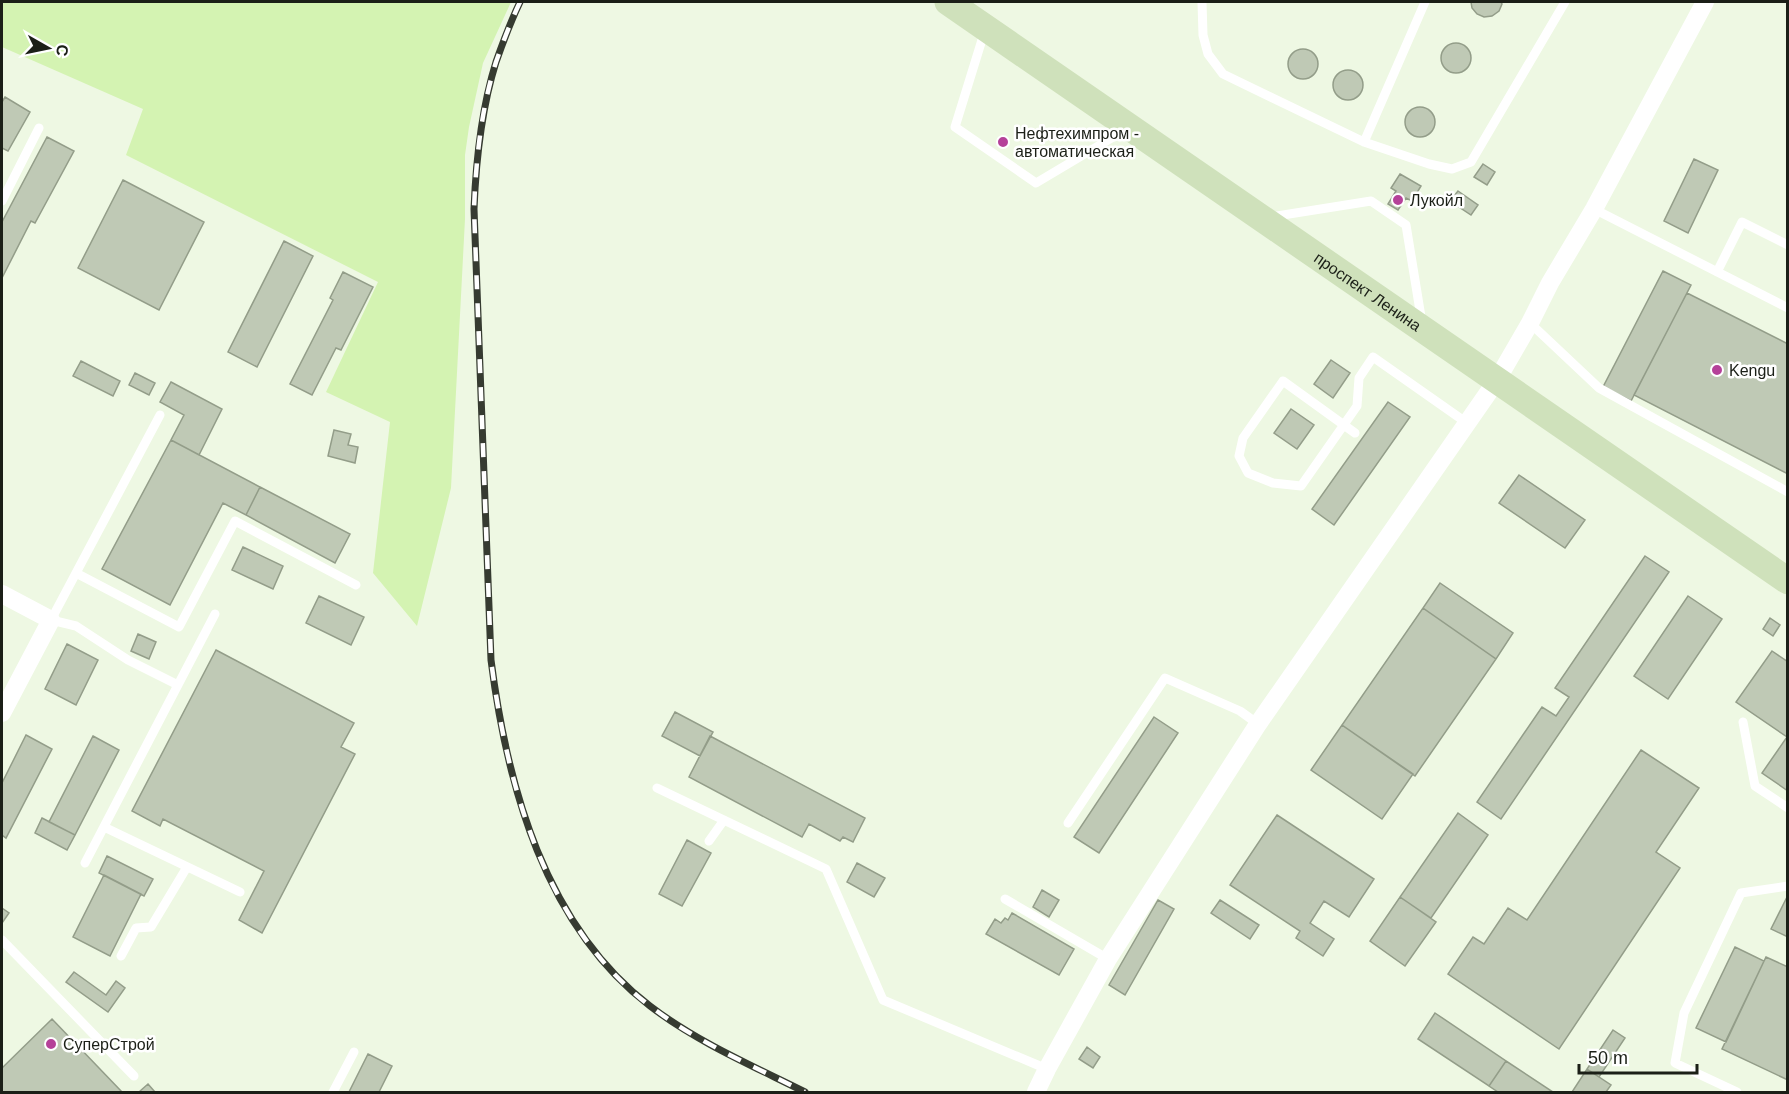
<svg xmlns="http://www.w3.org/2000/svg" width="1789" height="1094" viewBox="0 0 1789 1094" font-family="Arial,sans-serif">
  <rect width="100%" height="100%" fill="#eef8e3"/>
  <path fill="#d4f3b2" d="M2 2H511L483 63 469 127 465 155V219L451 488 417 626 373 573 390 422 326 392 378 282 126 155 143 109 2 47Z"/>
  <path fill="#bfc9b5" stroke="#939d89" stroke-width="1.5" d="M1471 2H1501L1502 4 1499 11 1492 16 1484 17 1477 14 1472 8Z
    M1441 58a15 15 0 1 1 30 0a15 15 0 1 1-30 0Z
    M1288 64a15 15 0 1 1 30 0a15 15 0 1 1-30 0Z
    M1333 85a15 15 0 1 1 30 0a15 15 0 1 1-30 0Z
    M5 97 30 112 8 151 2 148V102Z
    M1405 122a15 15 0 1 1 30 0a15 15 0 1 1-30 0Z
    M47 137 74 151 35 223 31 221 2 278V222Z
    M1694 159 1718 170 1688 233 1664 221Z
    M1483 164 1495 172 1487 185 1474 177Z
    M1400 174 1421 186 1412 201 1406 198 1398 210 1388 204 1396 191 1391 188Z
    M123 180 204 222 159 310 78 268Z
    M1458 191 1478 205 1471 215 1450 201Z
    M284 241 313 256 257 367 228 352Z
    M1663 271 1691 285 1631 401 1603 387Z
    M343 272 373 287 341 350 336 348 312 395 290 384 333 300 330 298Z
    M1687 293 1788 344V474L1634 395Z
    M1331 360 1350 373 1333 398 1314 384Z
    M81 361 120 381 113 396 73 376Z
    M135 373 155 383 149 395 129 385Z
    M171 382 222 409 199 455 171 440 184 415 160 402Z
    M1388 402 1410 417 1334 525 1312 509Z
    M1291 409 1314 425 1297 449 1274 433Z
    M334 430 351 434 348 445 358 447 355 463 328 456Z
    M171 440 260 487 246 515 223 503 170 605 102 569Z
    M1519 475 1585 520 1565 548 1499 503Z
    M260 487 350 534 335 563 246 515Z
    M243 547 283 566 273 589 232 570Z
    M1645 556 1669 572 1501 819 1477 802 1542 707 1556 716 1569 697 1555 688Z
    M1440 583 1513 633 1496 659 1423 608Z
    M319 596 364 617 351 645 306 623Z
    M1688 596 1722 619 1668 699 1634 676Z
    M1423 608 1496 659 1415 776 1342 725Z
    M1770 618 1780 625 1773 636 1763 629Z
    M138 634 156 642 149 659 131 651Z
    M67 644 98 660 76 705 45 689Z
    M216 650 354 723 341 747 355 754 262 933 239 920 264 871 163 819 160 826 132 811Z
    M1772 651 1788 662V791L1762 773 1787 737 1736 702Z
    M675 712 713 732 700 756 662 736Z
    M1154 717 1178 733 1099 853 1074 837Z
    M1342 725 1413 774 1382 819 1311 770Z
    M26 735 52 749 6 838 2 835V783Z
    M93 736 119 750 75 835 49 822Z
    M710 736 865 818 853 842 843 837 840 841 809 824 802 837 689 777Z
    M1641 750 1699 788 1656 852 1680 868 1559 1049 1448 974 1473 937 1484 944 1508 908 1527 920Z
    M1458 813 1488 835 1431 918 1400 897Z
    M1277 815 1374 879 1349 917 1324 901 1310 923 1334 939 1323 956 1296 938 1300 931 1230 885Z
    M42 818 75 835 67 850 35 833Z
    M687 840 711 853 682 906 659 894Z
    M107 856 153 879 144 896 99 873Z
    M857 863 885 878 874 897 847 882Z
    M104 875 141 894 110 956 73 937Z
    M1042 890 1059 900 1049 917 1033 907Z
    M1788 895V937L1771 929Z
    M1400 897 1436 922 1405 966 1370 941Z
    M1158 900 1174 909 1125 995 1109 985Z
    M1220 900 1259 925 1250 939 1211 913Z
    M2 908 9 913 2 923Z
    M1012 913 1074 949 1059 975 986 934 995 919 1001 923 1005 918 1008 920Z
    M1735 947 1764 961 1726 1042 1696 1028Z
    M1766 957 1788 967V1080L1722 1049Z
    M74 972 106 995 116 981 125 988 108 1012 66 982Z
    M1435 1013 1506 1061 1489 1086 1418 1039Z
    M52 1019 122 1092H2V1068Z
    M1613 1030 1625 1038 1599 1077 1587 1069Z
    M1087 1047 1100 1057 1093 1068 1079 1059Z
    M368 1054 392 1066 379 1092H349Z
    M1506 1061 1553 1092H1498L1489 1086Z
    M1587 1069 1611 1085 1606 1092H1572Z
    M148 1084 155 1092H139Z"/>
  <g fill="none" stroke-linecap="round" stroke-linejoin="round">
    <path stroke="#fff" stroke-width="9" d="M1202 2 1203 35 1208 54 1223 74 1364 142 1429 164 1452 169 1471 162 1565 2
      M985 30 955 127 1036 183 1125 130
      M1364 142 1425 2
      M2 201 39 128
      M1594 209 1788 308
      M1270 217 1371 201 1406 225 1422 323
      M1717 272 1742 222 1788 245
      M1530 323 1599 388 1788 492
      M160 415 51 620 76 626 128 660 178 685
      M1355 433 1283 381 1243 438 1239 456 1248 473 1273 483 1301 486 1357 406 1359 378 1373 357 1467 423
      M76 573 179 627 235 521 356 585
      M1743 722 1755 786 1788 808
      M657 788 826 869 883 1000 1047 1069
      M1068 823 1165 678 1240 711 1258 724
      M104 827 240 892
      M709 841 724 820
      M85 863 215 614
      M1005 899 1108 959
      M2 940 134 1076
      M121 956 136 928 151 927 187 867
      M333 1092 354 1052
      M1737 1092 1675 1063 1684 1013 1741 893 1788 886"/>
    <path stroke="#fff" stroke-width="18" d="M2 594 51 620 2 713
      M1036 1092 1047 1069 1108 959 1258 724 1497 380 1530 323 1550 283 1594 209 1705 2"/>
    <path stroke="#cfe1bb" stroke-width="27" id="s1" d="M948 2 1788 581"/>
    <g stroke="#363b31" stroke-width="7">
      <path id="rail" d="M520 2C511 21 503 42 496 62 481 110 476 159 474 209L491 660C507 786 545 926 650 1006 697 1042 753 1066 805 1092"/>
    </g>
    <use href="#rail" stroke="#fff" stroke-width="4.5" stroke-dasharray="14" stroke-linecap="butt"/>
  </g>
  <g fill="#b54199" stroke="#fff" stroke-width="2">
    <circle cx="1003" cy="142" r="6"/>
    <circle cx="1398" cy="200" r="6"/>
    <circle cx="1717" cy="370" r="6"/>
    <circle cx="51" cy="1044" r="6"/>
  </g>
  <g text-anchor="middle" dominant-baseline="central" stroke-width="5" stroke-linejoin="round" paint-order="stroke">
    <g font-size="16" fill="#1b1f17" stroke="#fff" text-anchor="start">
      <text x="1015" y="133">Нефтехимпром -<tspan x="1015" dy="18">автоматическая</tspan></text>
      <text x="1410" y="200">Лукойл</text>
      <text x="1729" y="370">Kengu</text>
      <text x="63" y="1044">СуперСтрой</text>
    </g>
    <g font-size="16" fill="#1b1f17" stroke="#fff">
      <text stroke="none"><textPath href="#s1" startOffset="510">проспект Ленина</textPath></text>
    </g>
  </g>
  <rect width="1789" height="1094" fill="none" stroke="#1b1f17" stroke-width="6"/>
  <g transform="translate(48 48) rotate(99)" stroke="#ffffff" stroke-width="4.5" paint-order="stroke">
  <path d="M0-4.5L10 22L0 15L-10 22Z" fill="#1b1f17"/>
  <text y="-9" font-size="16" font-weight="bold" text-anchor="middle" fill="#1b1f17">С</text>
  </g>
  <path d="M1579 1064v9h118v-9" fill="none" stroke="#1b1f17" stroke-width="3"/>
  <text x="1588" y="1064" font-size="18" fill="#1b1f17" stroke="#ffffff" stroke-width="4.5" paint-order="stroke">50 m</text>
</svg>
